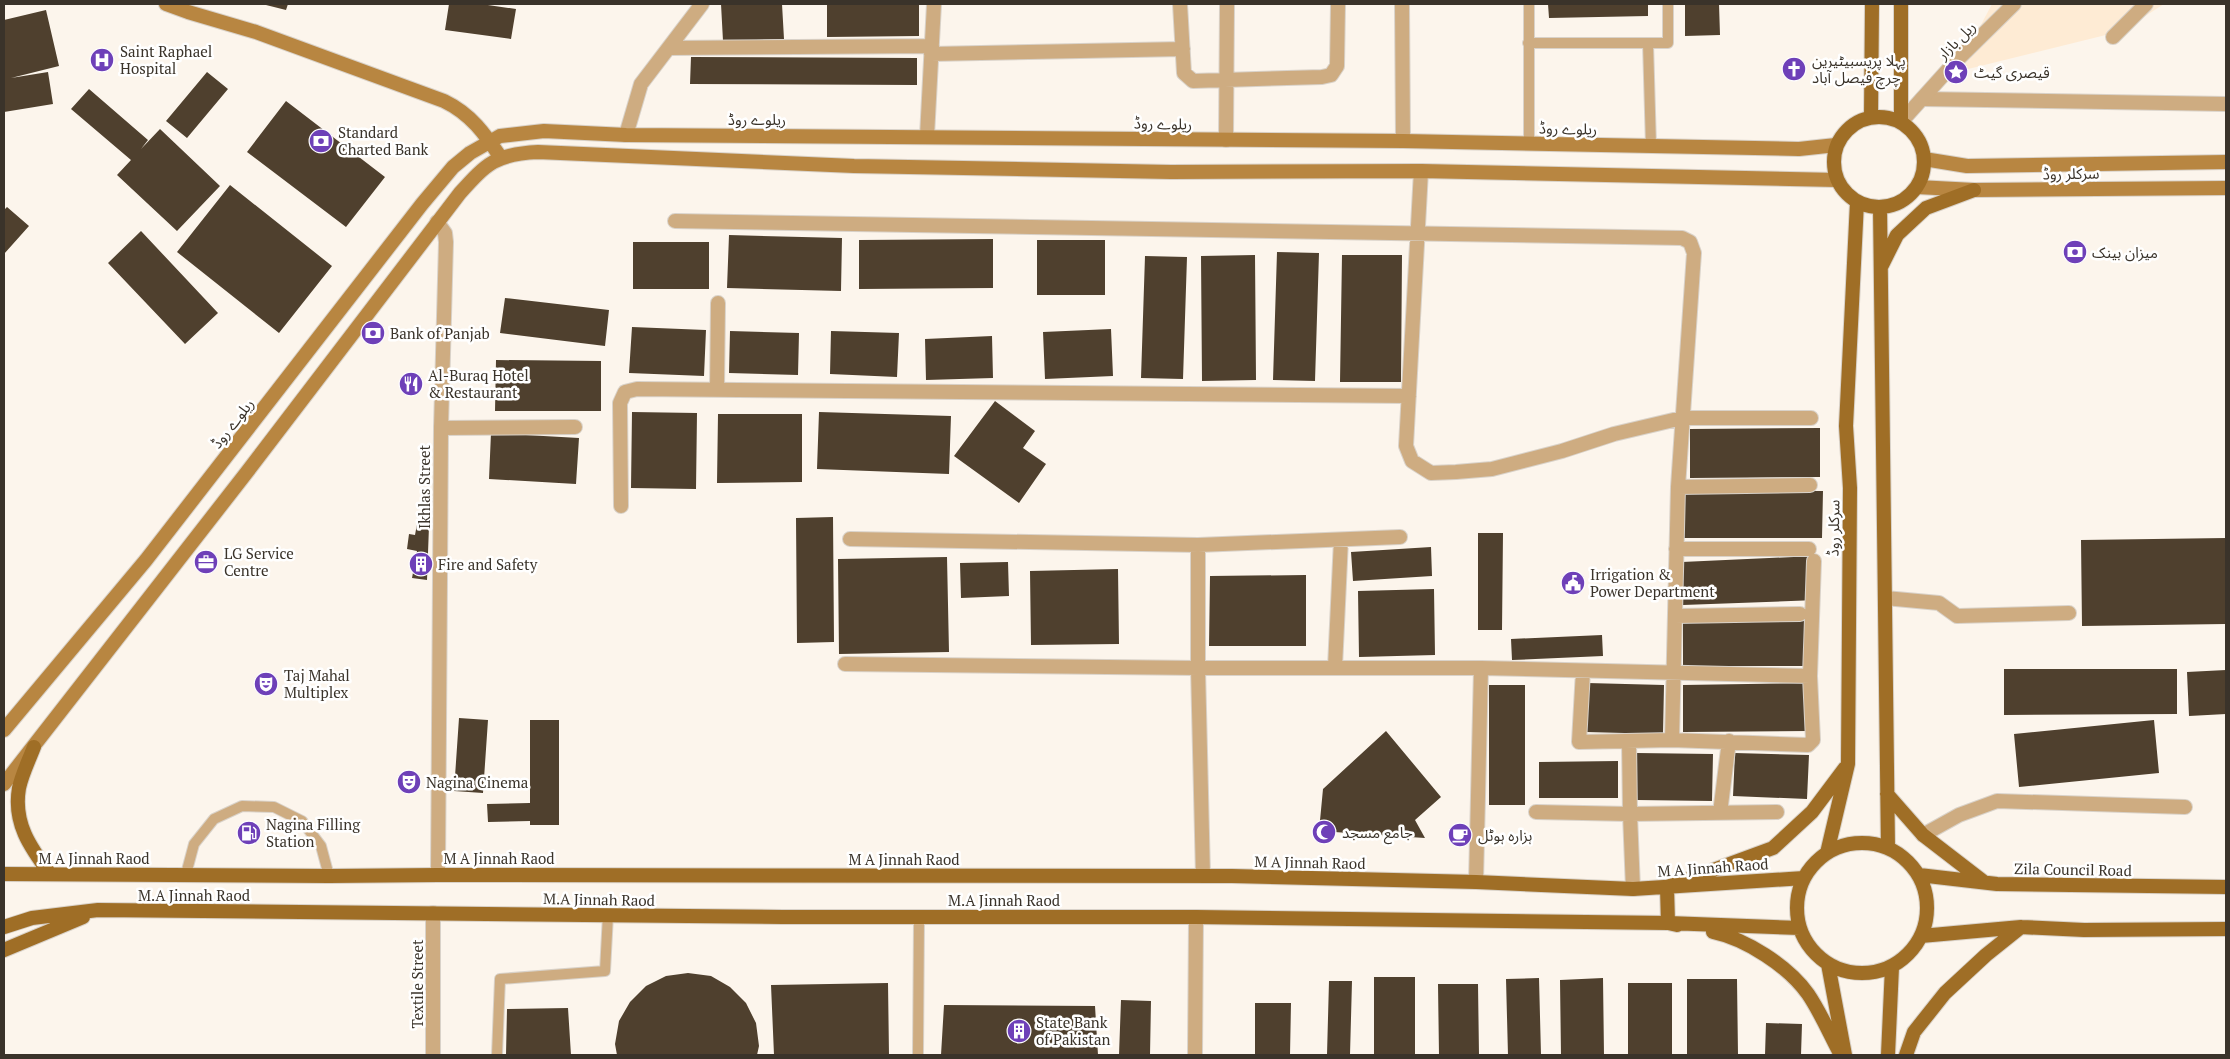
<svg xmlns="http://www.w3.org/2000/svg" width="2230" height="1059" viewBox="0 0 2230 1059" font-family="'PT Serif','Noto Sans Arabic',serif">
  <rect width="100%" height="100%" fill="#fcf5ec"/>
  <path fill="#feebd4" d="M1992 4H2164L2122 31 1956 72Z"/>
  <path fill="#4f402e" d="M262 4H288L286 10Z
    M449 4H481L516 9 511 39 445 30Z
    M721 4H782L784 39 723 41Z
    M827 4H919V36L827 37Z
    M1548 4H1648V16L1549 18Z
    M1685 4H1719L1720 35 1685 36Z
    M46 10 59 66 11 78 48 72 53 104 4 112V20Z
    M691 57 917 58V85L690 84Z
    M207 72 228 89 187 138 166 121Z
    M89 89 148 140 141 149 160 129 220 186 177 231 117 175 131 160 71 109Z
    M286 101 385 177 346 227 247 152Z
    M230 185 332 266 279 333 177 252Z
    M7 207 29 226 4 254V210Z
    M141 231 218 313 185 344 108 263Z
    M729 235 842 238 841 291 727 288Z
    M993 239V288L859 289V240Z
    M1037 240H1105V295H1037Z
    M633 242H709V289H633Z
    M1277 252 1319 253 1315 381 1273 380Z
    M1255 255 1256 380 1202 381 1201 256Z
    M1342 255H1402L1401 382H1340Z
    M1145 256 1187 257 1183 379 1141 378Z
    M505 298 609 310 605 346 500 333Z
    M632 327 706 330 704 376 629 373Z
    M1111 329 1113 376 1045 379 1043 332Z
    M730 331 799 333 798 375 729 373Z
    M831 331 899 333 897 377 830 374Z
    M992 336 993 378 926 380 925 339Z
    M496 360 601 361V411H495Z
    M995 401 1035 431 1023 448 1046 464 1019 503 954 456Z
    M632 412 697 413 696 489 631 488Z
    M819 412 951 416 949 474 817 469Z
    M718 414H802V482L717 483Z
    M1820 428V477L1690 478V429Z
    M491 433 579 438 576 484 489 479Z
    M1683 491H1823L1822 538H1683Z
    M833 517 834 642 797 643 796 518Z
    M417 524 429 526 427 580 412 578 417 551 407 549 409 534 415 535Z
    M1478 533H1503L1502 630H1478Z
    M2226 538V624L2082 626 2081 540Z
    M1431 547 1432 576 1353 581 1351 552Z
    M1815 556 1817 600 1683 605 1682 562Z
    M947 557 949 652 839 654 838 559Z
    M1008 562 1009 596 961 598 960 563Z
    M1118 569 1119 644 1031 645 1030 571Z
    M1306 575V646H1209L1210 576Z
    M1434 589 1435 655 1359 657 1358 591Z
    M1683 621H1813L1812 666H1683Z
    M1602 635 1603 656 1512 660 1511 639Z
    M2004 669H2177V714L2004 715Z
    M2226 670V714L2189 716 2187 672Z
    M1587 683 1664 685 1663 734 1586 732Z
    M1808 683V731L1683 732V685Z
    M1489 685H1525V805H1489Z
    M459 718 488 720 483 793 454 791Z
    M530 720H559V825H530V821L488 822 487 804 530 803Z
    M2154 720 2159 773 2019 787 2014 734Z
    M1386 731 1441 797 1415 820 1425 838 1319 831 1323 789Z
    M1637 753 1713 754 1712 801 1637 800Z
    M1735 753 1809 755 1807 799 1733 796Z
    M1618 761V798H1539V762Z
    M688 973 711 976 730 987 746 1003 756 1023 759 1046 757 1055H617L615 1044 619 1021 630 1002 646 986 666 976Z
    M1374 977H1415V1055H1374Z
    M1539 978 1541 1055H1508L1506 979Z
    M1603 978 1604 1055H1561L1560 980Z
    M1687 979H1737L1738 1055H1687Z
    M1329 981H1352L1350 1055H1327Z
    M888 983 889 1055H774L771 985Z
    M1628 983H1672V1055H1628Z
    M1438 984H1478L1479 1055H1439Z
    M1121 1000 1151 1001 1150 1055H1119Z
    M1255 1003H1291L1290 1055H1255Z
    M944 1005 1095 1006 1098 1055H941Z
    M568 1008 571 1055H506L507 1009Z
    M1766 1023 1802 1024 1801 1055H1765Z"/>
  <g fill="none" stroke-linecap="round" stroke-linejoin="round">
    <g stroke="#d9d2c9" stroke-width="12">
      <path id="service" d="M1528 43H1668V4
        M1648 43 1651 146
        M1529 143V4
        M186 874 194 844 214 819 242 806 274 807 302 821 321 846 329 876
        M497 1055 500 979 605 971 608 915
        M918 1055 919 917"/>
    </g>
    <g stroke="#d9d2c9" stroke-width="16">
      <path id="minor" d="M1180 4 1184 73 1193 81 1322 77 1331 75 1337 66 1338 4
        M1402 4 1403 141
        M2113 37 2146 4
        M669 48 932 46
        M931 54 1183 49
        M1922 99 2226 104
        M626 135 641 84 702 4
        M927 136 934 4
        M1226 140 1227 4
        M1421 171 1406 446 1412 461 1431 473 1456 472 1492 469 1562 451 1614 434 1682 418H1811
        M675 221 1682 238 1690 242 1694 253 1678 487 1672 740 1808 745 1813 740 1810 676 1814 561
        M717 390 718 303
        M441 428 575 427
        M1678 487 1810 485
        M621 506 620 403 625 392 637 389 1409 396
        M850 539 1198 545 1400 537
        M1198 545V668L1203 876
        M1676 549H1809
        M1885 598 1939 603 1957 616 2069 613
        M1675 616 1800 614
        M845 664 1198 668H1481L1810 676
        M1335 667 1341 540
        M1583 671 1579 742 1672 740
        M1536 812 1630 814 1629 741
        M1720 813 1729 741
        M1923 835 1959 815 1997 801 2185 807
        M1476 882 1481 668
        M1633 889 1630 814 1777 812"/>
    </g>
    <g stroke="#d9d2c9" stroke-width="16">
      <path id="tertiary" d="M1901 122 1955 62 2014 4
        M437 222 445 233 446 242 441 428 438 875
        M433 913V1055
        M1195 1055 1196 917"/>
    </g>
    <g stroke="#d9d2c9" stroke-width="16">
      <path id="secondary" d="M166 4 188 12 256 32 444 101C471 114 485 134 501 158
        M1924 159 1967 166 2226 162
        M1917 187 1974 190 2226 188
        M4 730 146 560 422 204 453 167 470 153 500 136 544 131 626 135 1403 141 1799 149 1836 145
        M4 784 247 472 460 193C487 163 496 154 538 152L854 166 1171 172 1421 171 1837 180"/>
    </g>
    <g stroke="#d9d2c9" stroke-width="16">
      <path id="primary" d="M1834 162a45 45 0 1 1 90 0a45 45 0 1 1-90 0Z
        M1871 117 1872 4
        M1901 122V4
        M1880 207 1888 848
        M1882 265 1897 235 1926 208 1974 190
        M34 747C29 760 22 774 19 788 13 823 30 847 50 874
        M1887 794 1923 835 1984 882
        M1797 908a65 65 0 1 1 130 0a65 65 0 1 1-130 0Z
        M1827 853 1848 764 1850 488 1846 426 1857 202
        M4 874 329 876 438 875 1232 876 1476 882 1633 889 1804 878
        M1919 875 1997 884 2226 887
        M1677 925 1668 923 1667 887 1773 848 1812 812 1845 768
        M4 927 32 918 98 910 783 917H1196L1668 923 1800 928
        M1713 932C1746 939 1788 966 1808 994 1821 1013 1830 1035 1841 1055
        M1921 936 2021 927 2084 930 2226 929
        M4 950 83 917
        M1828 964 1845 1055
        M1888 1055 1892 967
        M1906 1055 1914 1032 1945 993 1986 955 2021 927"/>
    </g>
    <use href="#service" stroke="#ceac81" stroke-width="10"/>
    <use href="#minor" stroke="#ceac81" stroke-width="14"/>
    <use href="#tertiary" stroke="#ceac81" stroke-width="14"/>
    <use href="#secondary" stroke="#b88641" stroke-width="14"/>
    <use href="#primary" stroke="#9f6e26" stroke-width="14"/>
  </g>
  <defs>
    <g id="hospital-disc" transform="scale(1.25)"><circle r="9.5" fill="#6e40b8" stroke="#fff"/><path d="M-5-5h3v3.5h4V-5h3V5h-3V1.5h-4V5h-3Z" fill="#fff"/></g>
    <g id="church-disc" transform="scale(1.25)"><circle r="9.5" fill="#6e40b8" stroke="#fff"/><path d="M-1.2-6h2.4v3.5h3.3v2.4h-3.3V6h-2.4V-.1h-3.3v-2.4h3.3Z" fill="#fff"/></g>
    <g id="sight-disc" transform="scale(1.25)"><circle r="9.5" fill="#6e40b8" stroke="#fff"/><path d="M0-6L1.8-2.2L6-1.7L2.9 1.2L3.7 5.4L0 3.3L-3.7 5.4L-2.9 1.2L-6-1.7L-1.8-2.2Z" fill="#fff"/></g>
    <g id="bank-disc" transform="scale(1.25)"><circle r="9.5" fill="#6e40b8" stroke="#fff"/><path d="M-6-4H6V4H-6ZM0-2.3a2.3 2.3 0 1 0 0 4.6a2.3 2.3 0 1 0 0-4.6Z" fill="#fff"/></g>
    <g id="restaurant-disc" transform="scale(1.25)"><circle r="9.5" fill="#6e40b8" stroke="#fff"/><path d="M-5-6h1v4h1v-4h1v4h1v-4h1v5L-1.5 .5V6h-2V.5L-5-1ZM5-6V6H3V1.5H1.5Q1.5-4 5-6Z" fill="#fff"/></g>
    <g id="office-disc" transform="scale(1.25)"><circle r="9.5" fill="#6e40b8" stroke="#fff"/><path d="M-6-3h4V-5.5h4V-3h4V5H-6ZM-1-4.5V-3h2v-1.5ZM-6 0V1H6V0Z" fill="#fff"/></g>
    <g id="building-disc" transform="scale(1.25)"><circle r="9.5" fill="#6e40b8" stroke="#fff"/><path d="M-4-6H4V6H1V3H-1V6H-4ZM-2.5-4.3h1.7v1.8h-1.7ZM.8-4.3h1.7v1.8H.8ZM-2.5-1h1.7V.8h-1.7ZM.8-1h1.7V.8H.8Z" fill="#fff"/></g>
    <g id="civic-disc" transform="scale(1.25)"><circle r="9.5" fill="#6e40b8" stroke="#fff"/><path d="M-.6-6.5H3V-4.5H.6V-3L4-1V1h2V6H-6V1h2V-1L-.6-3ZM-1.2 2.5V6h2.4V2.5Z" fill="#fff"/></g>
    <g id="theatre-disc" transform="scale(1.25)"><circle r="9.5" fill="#6e40b8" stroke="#fff"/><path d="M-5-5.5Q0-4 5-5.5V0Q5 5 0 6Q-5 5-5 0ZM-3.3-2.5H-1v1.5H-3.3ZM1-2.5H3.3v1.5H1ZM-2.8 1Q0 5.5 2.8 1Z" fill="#fff"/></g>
    <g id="mosque-disc" transform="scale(1.25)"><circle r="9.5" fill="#6e40b8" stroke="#fff"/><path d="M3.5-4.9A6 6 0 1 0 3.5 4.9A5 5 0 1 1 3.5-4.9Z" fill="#fff"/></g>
    <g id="fuel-disc" transform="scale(1.25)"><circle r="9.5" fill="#6e40b8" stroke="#fff"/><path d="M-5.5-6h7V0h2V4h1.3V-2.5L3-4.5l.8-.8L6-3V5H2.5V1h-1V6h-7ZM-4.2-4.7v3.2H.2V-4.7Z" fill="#fff"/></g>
    <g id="cafe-disc" transform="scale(1.25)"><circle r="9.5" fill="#6e40b8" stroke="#fff"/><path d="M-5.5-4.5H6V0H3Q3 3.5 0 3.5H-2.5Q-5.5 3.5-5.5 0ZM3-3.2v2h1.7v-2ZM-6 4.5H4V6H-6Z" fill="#fff"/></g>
  </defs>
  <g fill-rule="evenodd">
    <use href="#hospital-disc" x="102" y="60"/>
    <use href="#church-disc" x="1794" y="69"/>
    <use href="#sight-disc" x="1956" y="72"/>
    <use href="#bank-disc" x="321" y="141"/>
    <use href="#bank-disc" x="2075" y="252"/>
    <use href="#bank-disc" x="373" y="333"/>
    <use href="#restaurant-disc" x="411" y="384"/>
    <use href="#office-disc" x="206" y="562"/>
    <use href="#building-disc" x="421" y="564"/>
    <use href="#civic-disc" x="1573" y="583"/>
    <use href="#theatre-disc" x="266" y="684"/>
    <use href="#theatre-disc" x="409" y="782"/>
    <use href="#mosque-disc" x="1324" y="832"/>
    <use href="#fuel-disc" x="249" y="833"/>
    <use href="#cafe-disc" x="1460" y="835"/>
    <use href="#building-disc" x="1019" y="1031"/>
  </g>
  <g text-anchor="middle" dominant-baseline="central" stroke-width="5" stroke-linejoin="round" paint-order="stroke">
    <g font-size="15" fill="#3a332a" stroke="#fff">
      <text transform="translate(1956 40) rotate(-45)">ریل بازار</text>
      <text x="757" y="119">ریلوے روڈ</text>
      <text transform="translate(1163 123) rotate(1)">ریلوے روڈ</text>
      <text transform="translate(1568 128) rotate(1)">ریلوے روڈ</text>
      <text transform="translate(2071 173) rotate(-1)">سرکلر روڈ</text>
      <text transform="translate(232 423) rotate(-52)">ریلوے روڈ</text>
      <text transform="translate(424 487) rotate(-90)">Ikhlas Street</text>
      <text transform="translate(1833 528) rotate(-89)">سرکلر روڈ</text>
      <text x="94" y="858">M A Jinnah Raod</text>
      <text x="499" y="858">M A Jinnah Raod</text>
      <text x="904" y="859">M A Jinnah Raod</text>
      <text transform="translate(1310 862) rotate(1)">M A Jinnah Raod</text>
      <text transform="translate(1713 867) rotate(-4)">M A Jinnah Raod</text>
      <text transform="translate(2073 869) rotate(1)">Zila Council Road</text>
      <text x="194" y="895">M.A Jinnah Raod</text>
      <text transform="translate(599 899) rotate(1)">M.A Jinnah Raod</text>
      <text x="1004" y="900">M.A Jinnah Raod</text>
      <text transform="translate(417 984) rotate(-90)">Textile Street</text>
    </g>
    <g font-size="15" fill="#3a332a" stroke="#fff" text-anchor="start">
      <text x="120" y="51">Saint Raphael<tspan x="120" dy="17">Hospital</tspan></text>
      <text x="1812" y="60">پہلا پریسبیٹیرین<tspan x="1812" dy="17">چرچ فیصل آباد</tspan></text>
      <text x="1974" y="72">قیصری گیٹ</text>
      <text x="338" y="132">Standard<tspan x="338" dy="17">Charted Bank</tspan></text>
      <text x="2092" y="252">میزان بینک</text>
      <text x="390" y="333">Bank of Panjab</text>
      <text x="428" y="375">Al-Buraq Hotel<tspan x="428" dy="17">&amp; Restaurant</tspan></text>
      <text x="224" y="553">LG Service<tspan x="224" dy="17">Centre</tspan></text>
      <text x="438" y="564">Fire and Safety</text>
      <text x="1590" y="574">Irrigation &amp;<tspan x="1590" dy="17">Power Department</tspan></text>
      <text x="284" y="675">Taj Mahal<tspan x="284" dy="17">Multiplex</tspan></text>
      <text x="426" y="782">Nagina Cinema</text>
      <text x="266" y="824">Nagina Filling<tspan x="266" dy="17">Station</tspan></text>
      <text x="1342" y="832">جامع مسجد</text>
      <text x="1478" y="835">ہزارہ ہوٹل</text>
      <text x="1036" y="1022">State Bank<tspan x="1036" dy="17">of Pakistan</tspan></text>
    </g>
  </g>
  <rect width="2230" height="1059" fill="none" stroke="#3a332a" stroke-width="10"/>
</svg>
